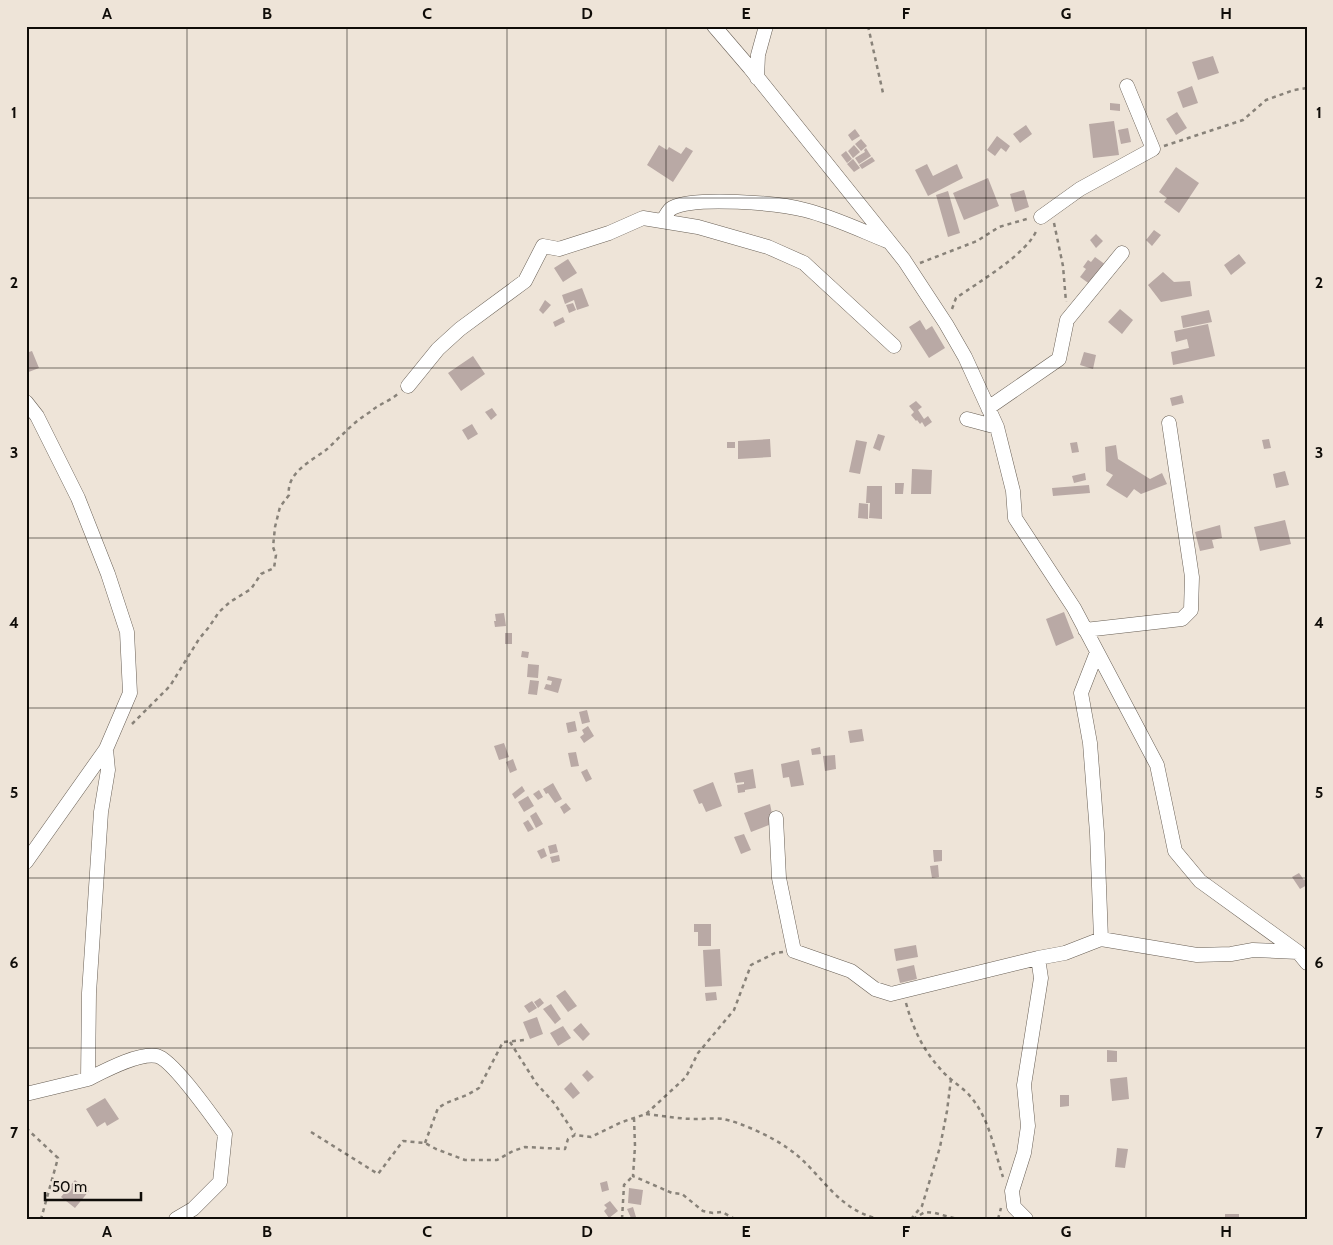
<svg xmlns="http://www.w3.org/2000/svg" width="1333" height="1245" viewBox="0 0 1333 1245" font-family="Cabin,sans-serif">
  <rect width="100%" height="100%" fill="#eee4d8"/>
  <path fill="#b9a9a5" d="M1213 56 1219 73 1198 80 1192 62Z
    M1192 86 1198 103 1183 108 1177 92Z
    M1110 103 1120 104V111L1110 110Z
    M1177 112 1187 128 1176 135 1166 119Z
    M1114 121 1119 155 1093 158 1089 124Z
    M1026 125 1032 134 1020 143 1013 134Z
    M1128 128 1131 142 1121 144 1118 130Z
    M855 129 860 136 852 141 848 135Z
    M997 136 1010 146 1006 152 1001 148 995 156 987 150Z
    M861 139 867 146 861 151 855 144Z
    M659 145 667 150 669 147 681 154 686 147 693 151 673 182 647 165Z
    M854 145 860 152 853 158 848 151Z
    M866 148 871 156 859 164 855 158 865 152 864 150Z
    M846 151 852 159 847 163 841 155Z
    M872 157 875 161 862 169 859 165Z
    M853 159 860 168 854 172 847 164Z
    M927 164 933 176 957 164 963 178 928 196 915 170Z
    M1176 167 1199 183 1179 213 1164 202 1167 198 1159 192Z
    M988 178 999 206 964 220 953 193Z
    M1024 190 1029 207 1015 212 1010 194Z
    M948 191 960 233 948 237 936 195Z
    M1154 230 1161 235 1152 246 1146 240Z
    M1096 234 1103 241 1096 248 1090 240Z
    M1239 254 1246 263 1231 275 1224 265Z
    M1095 257 1106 265 1091 285 1080 277 1086 269 1083 267 1088 260 1091 262Z
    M568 259 577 273 563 282 554 268Z
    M1163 272 1174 282 1190 281 1192 296 1161 302 1148 285Z
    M582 288 589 306 577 310 574 300 565 304 562 295Z
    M545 300 551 305 543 314 539 310Z
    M573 303 576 310 569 313 566 305Z
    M1120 309 1133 320 1122 334 1108 322Z
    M1209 310 1212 322 1183 328 1181 316Z
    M563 317 565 322 555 327 553 322Z
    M920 320 926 330 932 326 945 348 929 358 909 327Z
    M1208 324 1215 356 1173 365 1171 352 1189 348 1187 339 1176 342 1174 331Z
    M32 351 39 368 26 373V353Z
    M1084 352 1096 355 1093 369 1080 365Z
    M473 356 485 374 461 391 448 373Z
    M1182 395 1184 403 1172 406 1170 398Z
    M916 401 922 407 918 410 924 419 928 416 932 422 925 427 922 422 920 424 917 420 916 421 911 415 914 412 909 406Z
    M492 408 497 415 491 420 485 412Z
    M472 424 478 434 468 440 462 430Z
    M878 434 885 436 880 451 873 448Z
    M770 439 771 457 738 459V441Z
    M1269 439 1271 448 1264 449 1262 440Z
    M856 440 867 442 860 474 849 472Z
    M727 442H735V448H727Z
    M1077 442 1079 452 1072 453 1070 443Z
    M1116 445 1118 459 1150 479 1162 473 1167 484 1141 494 1134 489 1127 498 1106 485 1113 475 1106 471 1105 447Z
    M912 469 932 470 931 494H911Z
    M1285 471 1289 485 1276 488 1273 474Z
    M1085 473 1086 480 1074 483 1072 476Z
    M895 483H904L903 494H895Z
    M1089 485 1090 493 1053 496 1052 488Z
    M867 486H882V519L869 518 870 503H866Z
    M859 503 868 504V519L858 518Z
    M1285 520 1291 544 1260 551 1254 527Z
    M1220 525 1222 538 1212 540 1214 548 1200 551 1195 532Z
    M1064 612 1074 638 1056 646 1046 619Z
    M504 613 506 626 495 627 494 621H496L495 614Z
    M505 633H512V644H505Z
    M522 651 529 652 528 658 521 657Z
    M528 664 539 665 538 678 527 677Z
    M548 676 562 679 558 693 544 689 546 684 551 685 552 681 547 680Z
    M530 680 539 681 537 695 528 694Z
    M587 710 590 722 582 724 579 712Z
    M575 721 577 731 568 733 566 723Z
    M588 726 594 736 584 743 580 737 584 734 582 730Z
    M862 729 864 741 850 743 848 731Z
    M504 743 509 757 499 760 494 746Z
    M820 747 821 754 812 755 811 749Z
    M576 752 579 766 571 767 568 753Z
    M835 755 836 769 825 771 823 756Z
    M513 759 517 770 510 773 506 762Z
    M799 760 804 785 791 787 789 777 783 778 781 764Z
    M587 769 592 779 586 782 581 772Z
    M753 769 756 788 745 790V792L738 793 737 785 744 784V782L736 783 734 773Z
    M713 782 722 806 706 812 702 803 699 804 693 790Z
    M553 783 562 799 555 803 548 793 546 794 543 789Z
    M522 786 525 791 515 799 512 794Z
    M539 790 543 797 538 800 533 794Z
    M528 796 534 806 524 812 518 802Z
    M566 803 571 809 564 814 560 807Z
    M770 804 774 823 751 832 744 813Z
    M536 812 543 824 536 828 530 816Z
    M528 820 534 829 528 832 523 823Z
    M744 834 751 850 741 854 734 837Z
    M556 844 558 852 550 854 548 846Z
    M544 848 547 856 541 859 537 851Z
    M933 850H942V861L934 862Z
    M559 855 560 861 552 863 550 857Z
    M938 865 939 877 932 878 930 866Z
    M1299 873 1304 880 1306 878 1307 880V885L1300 889 1292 877Z
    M694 924H711V946H698V932H694Z
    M916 945 918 957 896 961 894 949Z
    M720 949 722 986 705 987 703 950Z
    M914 965 917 979 900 983 897 969Z
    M565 990 577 1006 568 1012 556 996Z
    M716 992 717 1000 706 1001 705 993Z
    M540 998 544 1003 538 1008 534 1002Z
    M532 1001 537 1008 529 1013 524 1006Z
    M551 1004 561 1019 555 1024 543 1009Z
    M537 1017 543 1034 530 1039 523 1022Z
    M581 1023 590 1034 583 1041 573 1030Z
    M563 1026 571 1038 558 1046 550 1033Z
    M1107 1050 1117 1051V1062H1107Z
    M587 1070 594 1077 588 1082 582 1075Z
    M1127 1077 1129 1099 1112 1101 1110 1079Z
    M571 1082 580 1093 573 1099 564 1089Z
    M1060 1095H1069V1106L1060 1107Z
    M105 1098 119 1119 107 1126 105 1122 97 1127 86 1109Z
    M1117 1148 1128 1149 1125 1168 1115 1167Z
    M75 1180 89 1191 75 1208 61 1197Z
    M607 1181 609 1190 602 1192 600 1183Z
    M629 1188 643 1190 641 1205 628 1203Z
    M610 1201 618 1211 609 1218 604 1211 607 1208 604 1205Z
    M633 1207 636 1217 631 1218 627 1209Z
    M1225 1214H1239V1219H1225Z"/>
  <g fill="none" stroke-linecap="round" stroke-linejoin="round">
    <g stroke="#685f55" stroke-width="15">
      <path id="minor" d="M714 26 750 68 904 260 946 324 965 357 997 427 1013 491 1015 518 1074 608 1157 765 1175 851 1200 881 1298 952 1307 963
        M757 78 758 55 766 26
        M1041 217 1080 189 1153 149 1127 86
        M663 220C666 216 668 210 672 208 695 196 779 203 805 210 833 217 860 230 887 241
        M408 386 438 349 460 329 525 281 543 246 559 249 609 233 643 218 698 227 768 247 804 263 894 346
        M26 402 37 416 78 498 108 574 127 632 130 693 106 749 108 770 101 812 89 993 88 1079 26 1094
        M988 408 1059 359 1067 320 1122 253
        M967 419 997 427
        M1085 630 1182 619 1191 610 1192 577 1169 423
        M776 818 779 878 794 951 851 971 875 989 891 994 1038 958
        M26 862 106 749
        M1101 939 1197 955 1231 954 1253 950 1298 952
        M88 1079C104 1071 139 1052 157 1056 173 1060 214 1119 225 1134L220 1182 193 1209 176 1219
        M1026 1219 1014 1207 1012 1191 1024 1153 1028 1126 1024 1085 1041 978 1038 958 1065 953 1101 939 1097 833 1090 743 1081 693 1097 652"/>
    </g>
    <path stroke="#888279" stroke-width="2.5" stroke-dasharray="4 4" stroke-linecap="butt" d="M868 26 883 93
      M1164 146 1243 120 1266 100 1294 90 1307 88
      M1054 223 1063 266 1066 302
      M920 263 977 241 999 227 1030 218
      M952 309 956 298C977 283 1029 253 1037 229
      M132 724 170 686 199 639 209 627 219 612 230 602 251 589 261 574 274 568 276 555 273 547 275 527 280 507 289 495C286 473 311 461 326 450 332 445 337 439 343 434 351 426 360 418 370 412 379 404 390 401 399 393
      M906 1003C914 1032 925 1054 947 1076 954 1082 965 1090 970 1096 990 1119 994 1150 1003 1177
      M510 1042 536 1083 554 1103 575 1134
      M646 1114C663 1116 679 1119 696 1119 705 1119 714 1118 723 1119 740 1122 772 1137 786 1147 821 1170 834 1209 879 1219
      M634 1118 635 1146 633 1176 672 1193 682 1194 703 1211 713 1213 722 1212 735 1219
      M26 1128 58 1158 41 1219
      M311 1132 378 1174 403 1141 425 1143 436 1149 465 1160H497L513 1151 525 1147 565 1149 568 1139 575 1135 591 1137 622 1122 646 1114 686 1077 698 1053 734 1010 751 965 775 953 783 952
      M425 1143 438 1108 446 1103 467 1095 479 1088 503 1042 524 1040
      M622 1219 624 1185 633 1176
      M911 1219 922 1206 940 1147 947 1111 951 1079
      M913 1219 925 1212 935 1213 957 1219
      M998 1219 1001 1208"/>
    <use href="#minor" stroke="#fff" stroke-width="14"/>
  </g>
  <path fill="none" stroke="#0f0c08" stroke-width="1" stroke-opacity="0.55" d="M187 26V1219M347 26V1219M507 26V1219M666 26V1219M826 26V1219M986 26V1219M1146 26V1219M26 198H1307M26 368H1307M26 538H1307M26 708H1307M26 878H1307M26 1048H1307"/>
  <rect width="1333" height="1245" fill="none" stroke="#eee4d8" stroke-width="55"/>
  <path d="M45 1192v8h96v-8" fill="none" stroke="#0f0c08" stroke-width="2.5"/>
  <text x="52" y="1192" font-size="15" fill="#0f0c08" stroke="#eee4d8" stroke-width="4" paint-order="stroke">50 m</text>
  <rect x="28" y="28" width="1278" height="1190" fill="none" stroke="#0f0c08" stroke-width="2"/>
  <g font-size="16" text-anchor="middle" font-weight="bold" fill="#0f0c08">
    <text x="107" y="19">A</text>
    <text x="267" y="19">B</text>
    <text x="427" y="19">C</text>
    <text x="587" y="19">D</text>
    <text x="746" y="19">E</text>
    <text x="906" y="19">F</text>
    <text x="1066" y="19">G</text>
    <text x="1226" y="19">H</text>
    <text x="14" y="118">1</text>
    <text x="1319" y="118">1</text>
    <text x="14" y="288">2</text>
    <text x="1319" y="288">2</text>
    <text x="14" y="458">3</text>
    <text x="1319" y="458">3</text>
    <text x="14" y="628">4</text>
    <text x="1319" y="628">4</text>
    <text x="14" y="798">5</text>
    <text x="1319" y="798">5</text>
    <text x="14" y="968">6</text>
    <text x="1319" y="968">6</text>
    <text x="14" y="1138">7</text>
    <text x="1319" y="1138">7</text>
    <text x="107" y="1237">A</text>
    <text x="267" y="1237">B</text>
    <text x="427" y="1237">C</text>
    <text x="587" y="1237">D</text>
    <text x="746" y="1237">E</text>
    <text x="906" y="1237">F</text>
    <text x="1066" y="1237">G</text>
    <text x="1226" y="1237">H</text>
  </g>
</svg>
